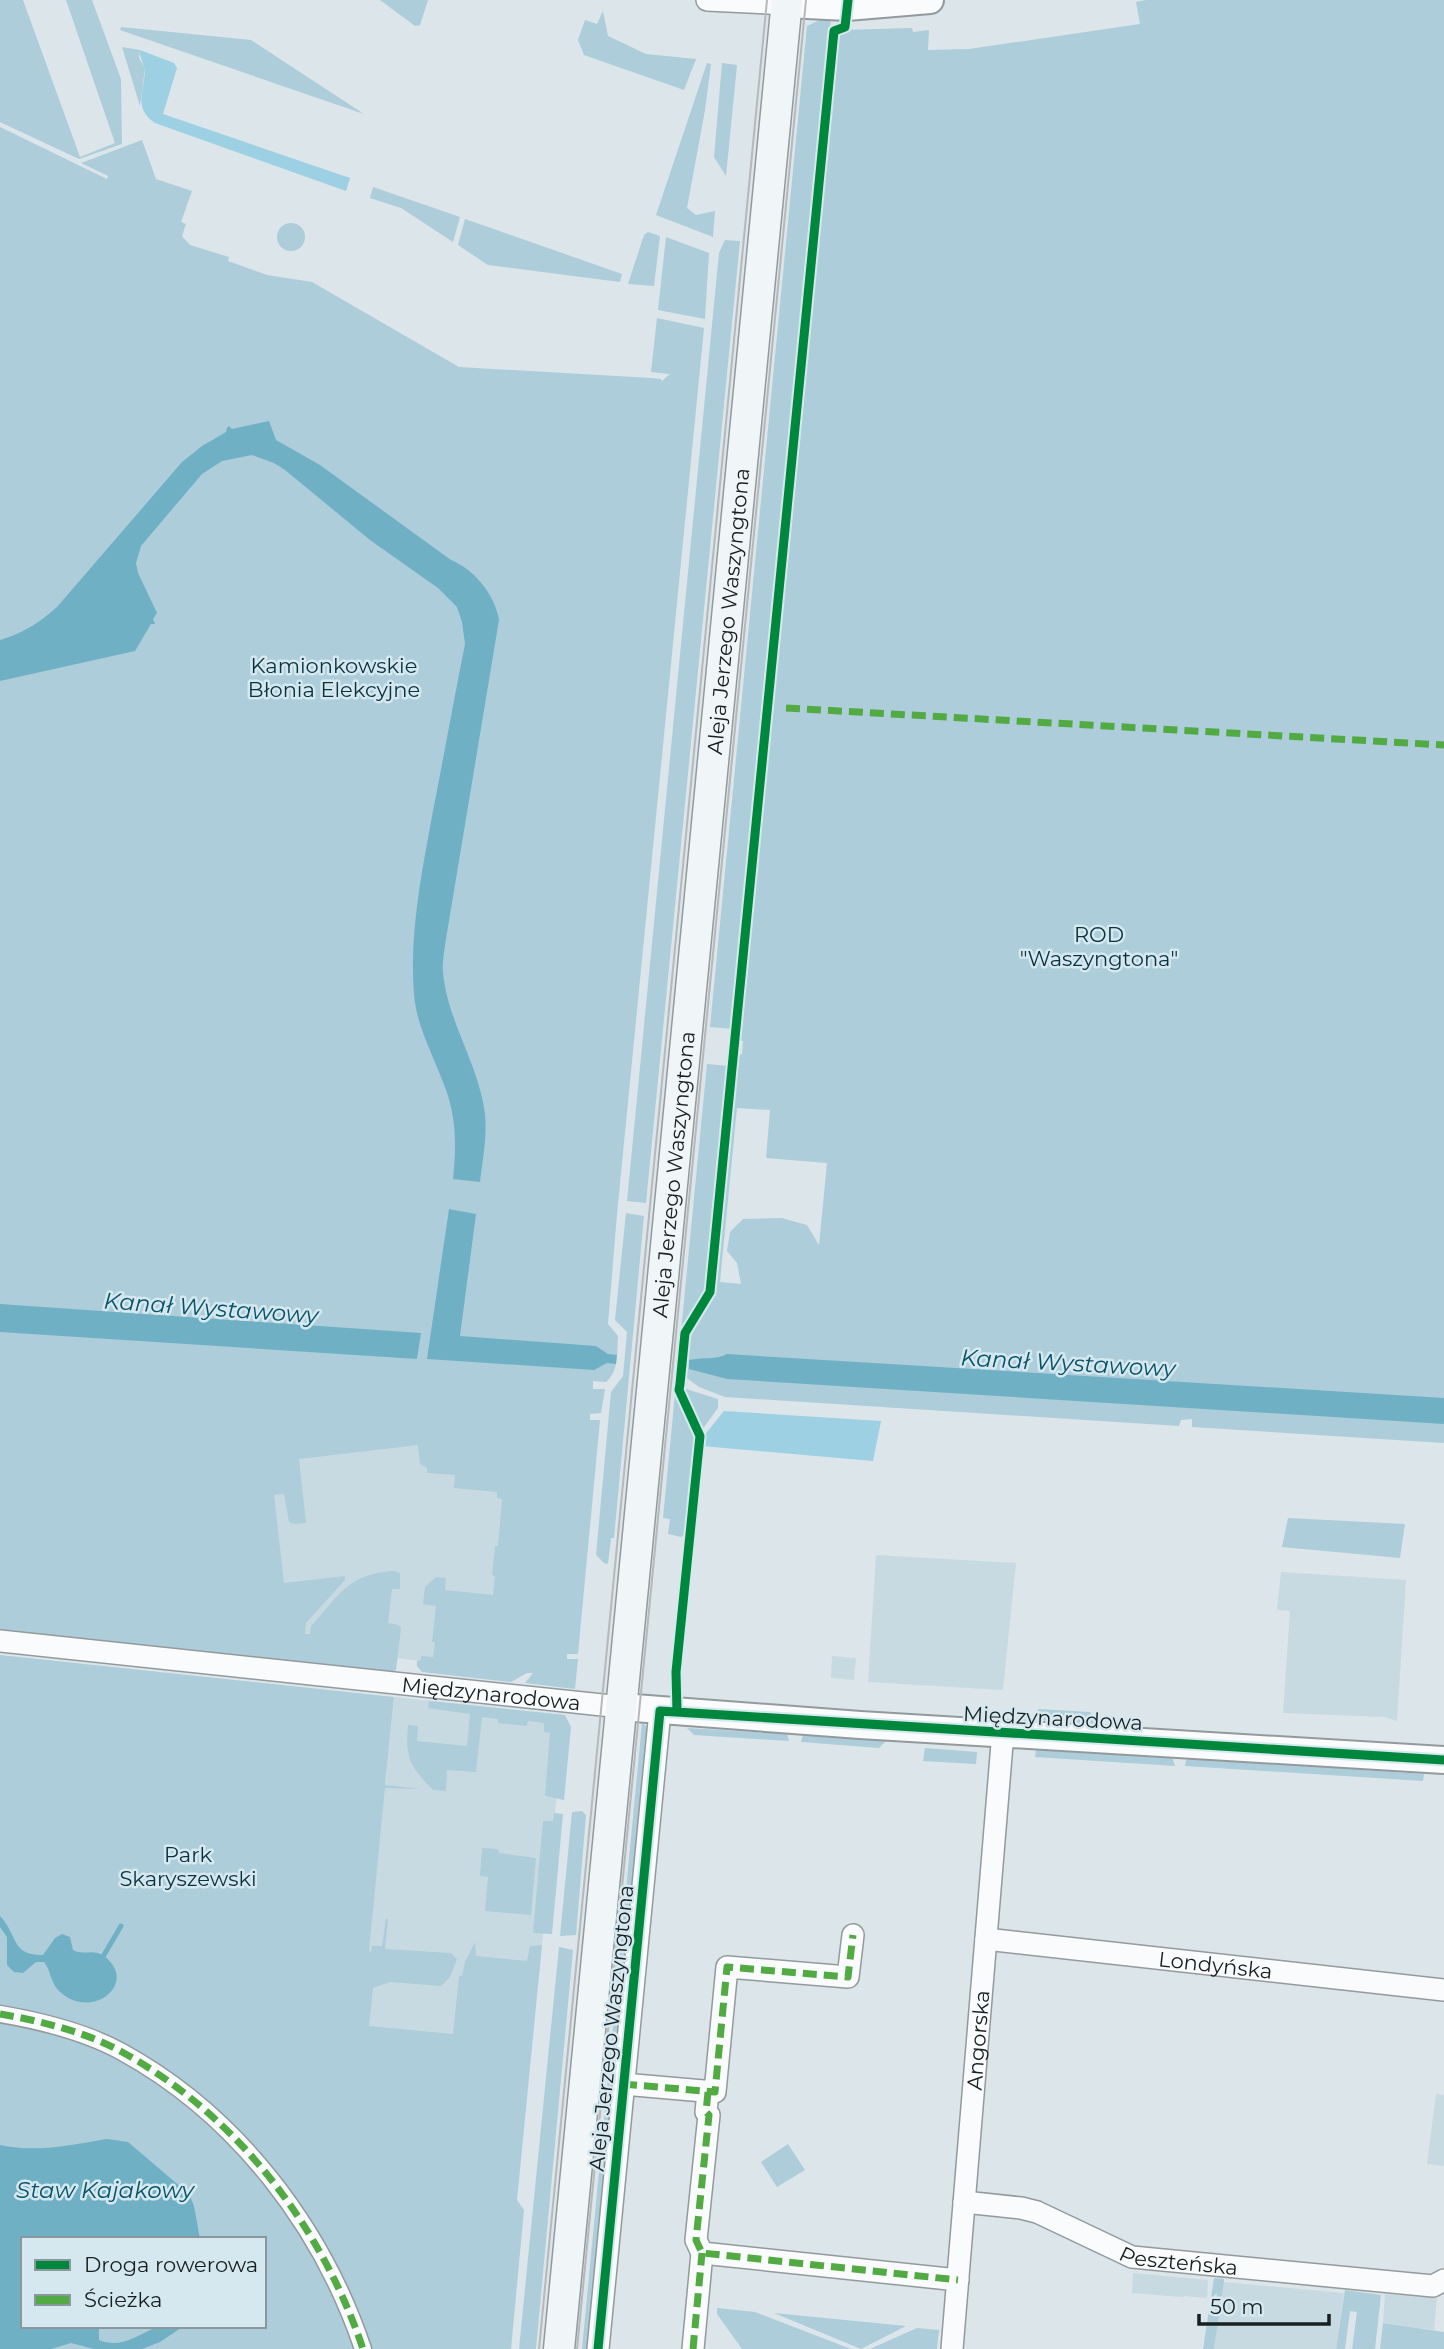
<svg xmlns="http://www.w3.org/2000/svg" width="1444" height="2349" viewBox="0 0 1444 2349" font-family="Montserrat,sans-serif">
  <rect width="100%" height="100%" fill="#dce5e9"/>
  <path fill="#c8dae1" d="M399 1433 506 1467 512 1671 278 1645 250 1450Z
    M876 1555 1016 1563 1003 1690 868 1682Z
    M1281 1572 1406 1580 1397 1721 1384 1717 1283 1713 1290 1611 1277 1610Z
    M832 1656 856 1658 854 1680 831 1678Z
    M394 1697 565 1715 539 1974 456 2045 360 2036Z
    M1436 2094 1444 2095V2166L1427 2164Z
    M1133 2273 1208 2280 1207 2298 1183 2296V2300L1182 2297 1133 2293 1132 2296Z
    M1224 2282 1344 2293 1336 2349H1214Z
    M1385 2294 1437 2298 1434 2330 1383 2323Z"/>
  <path fill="#adcdda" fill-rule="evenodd" d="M0 0H23L80 157 115 143 66 0H92L121 79 122 144 79 159 0 122Z
    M380 0H428L420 25 415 26Z
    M1146 0H1444V1443L1192 1427V1419L1181 1420 1179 1426 725 1397 699 1387 684 1376 688 1335 713 1294 738 1056 742 1054 743 1041 738 1040 836 37 842 30 912 28 913 32 929 30 928 50 969 49 1140 24 1136 2ZM737 1108 770 1110 766 1158 827 1163 819 1245 807 1225 782 1218 743 1219 730 1232 727 1251 737 1263 741 1284 720 1282Z
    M603 11 608 36 646 54 696 59 684 90 584 55 578 40 585 20 597 24Z
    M822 19H831L733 1029 710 1027 807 26Z
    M121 27 251 40 364 114 120 30Z
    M122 47 140 50 139 58 145 68 140 106Z
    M707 63 711 64 705 110 687 208 696 215 715 211 713 237 656 215Z
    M722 63 737 65 726 176 714 157Z
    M0 127 107 179 108 176 81 163 142 140 156 179 192 191 181 222 186 224 182 236 190 245 229 257 228 261 267 275 312 282 459 367 651 378 661 379 662 381 670 374 651 372 657 318 704 328 617 1214 608 1324 618 1336C617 1352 619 1371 606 1382L593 1381V1389H605L601 1413 590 1414V1420H600L578 1654H567V1659H578L575 1689 525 1683 533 1673H527L511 1682 422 1672 417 1666V1661L421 1660V1656L433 1657 435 1642H432L436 1606 423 1604 425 1587 436 1577 446 1578 445 1590 493 1595 495 1576 492 1575 495 1546H498L502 1499 497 1498V1492L454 1488 455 1475 427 1473V1468L420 1464 418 1445 299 1459 306 1523 294 1524 289 1522 284 1494 274 1495 284 1583 345 1576V1580L306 1623 305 1634H310L311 1626C335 1600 347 1576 384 1572 391 1571 394 1570 400 1573V1589H392L388 1623 398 1625 401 1628 396 1670 386 1675 0 1632Z
    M373 187 460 217 453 242 401 208 370 198Z
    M465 219 622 274 620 282 488 265 458 245Z
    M277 237a14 14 0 1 1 28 0a14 14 0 1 1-28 0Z
    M648 232 660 236 654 286 628 284 644 235Z
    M666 237 709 253 705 319 658 310Z
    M725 240 740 241 646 1203 627 1201 719 253Z
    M707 1064 729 1066 707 1291 683 1332 676 1392 697 1437 688 1532 681 1537 668 1534 670 1519 663 1518Z
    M626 1213 644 1216 614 1538H611L608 1564 604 1563 596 1555 611 1392 623 1376 627 1332 615 1320Z
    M683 1388 718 1399V1408L701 1431Z
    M1288 1518 1405 1524 1400 1558 1282 1547Z
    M0 1655 394 1697 385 1785 421 1789 385 1788 369 1951 371 1952 372 1946H382L386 1919H388L385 1949 451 1953 457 1959 450 1977 441 1986 390 1982 373 1988 369 2026 453 2034 459 1976H462L465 1962 475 1942 476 1956 527 1961 530 1946 542 1945 517 2200 524 2210 511 2349H0ZM23 2239H264V2326H23Z
    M429 1701 565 1715 571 1727 564 1800 545 1796 550 1733 544 1732V1723L528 1721 527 1726 498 1723V1719L482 1717 476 1772 447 1770 446 1791 433 1790C410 1766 405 1759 408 1725L418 1726 417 1741 467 1746 470 1714 428 1708Z
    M1038 1709 1090 1712 1099 1724 1037 1720Z
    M642 1723 651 1730 589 2349H582Z
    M687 1728 787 1734 789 1741 694 1735Z
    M803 1735 886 1741 879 1748 801 1742Z
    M925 1748 977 1752 976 1764 923 1761Z
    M1036 1750 1172 1757 1175 1766 1035 1757Z
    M1190 1758 1424 1774 1423 1781 1185 1766 1186 1760Z
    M582 1811 586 1815 576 1935 560 1936 572 1812Z
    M554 1813 563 1814 552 1934 533 1933 543 1821H553Z
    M482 1848 498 1849 499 1853 536 1858 531 1915 485 1911 488 1877 480 1876Z
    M559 1947 573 1950 536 2349H519Z
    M788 2144 805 2170 777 2187 761 2162Z
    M1214 2278 1224 2279V2282L1214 2349H1203Z
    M1345 2290 1381 2295 1375 2349H1352L1357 2312 1350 2311 1345 2349H1336Z
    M717 2308 755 2312 851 2349H742L717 2314Z
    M774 2313 906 2326 861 2349Z
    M1383 2323 1444 2332V2349H1380Z
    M917 2328 939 2330 937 2349H870Z"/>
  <path fill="#9cd0e2" d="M140 50 174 63 177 68 163 114 350 178 346 191 155 123C134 109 143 93 145 72 145 64 139 59 140 50Z
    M724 1411 881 1421 873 1461 702 1446 703 1437Z"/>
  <path fill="#70b0c5" d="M269 421 276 440 320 465 451 560C475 570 495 595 499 620L445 945C444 954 442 964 443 972 447 1018 474 1057 483 1102 489 1128 483 1156 480 1182L453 1179C456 1148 457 1121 446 1090 435 1059 417 1028 414 995 409 933 422 871 433 811 444 755 454 699 465 644L462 622 457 607 438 588 370 540 285 470 274 463 252 455 222 461 202 474 141 546 136 563 138 573 157 613 153 619 155 624H151L135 651 0 681V640C23 633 39 623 57 607L182 462 202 446 226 432 227 428 229 426 232 429Z
    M449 1209 476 1214 460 1336 596 1346 608 1354 617 1355 616 1364 607 1363 594 1370 427 1359Z
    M0 1304 421 1333 417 1359 0 1332Z
    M727 1354 1444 1398V1424L727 1379 689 1369V1360C701 1357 718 1360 727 1354Z
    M0 1916C18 1935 11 1956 43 1955L55 1938 62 1934 70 1937 73 1950C83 1956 94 1948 104 1956 140 1983 91 2022 59 1991 50 1982 51 1970 44 1962H36L23 1973 14 1972 7 1965V1937L0 1927Z
    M107 2139 128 2142 189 2194 194 2206 200 2239H23V2326H99V2340C120 2349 137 2336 156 2327 163 2324 176 2326 184 2326L160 2342 142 2349H94L71 2343 51 2349H0V2145C36 2153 71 2145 107 2139Z"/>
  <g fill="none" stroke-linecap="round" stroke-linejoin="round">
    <path stroke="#70b0c5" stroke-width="5" d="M104 1955 121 1926"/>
    <g stroke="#939a9d" stroke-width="19">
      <path id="pedestrian" d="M0 2014C41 2021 86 2032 122 2052 237 2115 322 2227 363 2349"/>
    </g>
    <g stroke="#939a9d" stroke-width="24">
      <g id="minor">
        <path d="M707 0 787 4"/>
        <path id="s1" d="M0 1641 621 1707"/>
        <path id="s2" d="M986 1939 1444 1990"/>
        <path d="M623 2084 715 2092 727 1967 848 1977 853 1935"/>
        <path d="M708 2092 706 2112 709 2115 696 2240 702 2253 958 2280"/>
        <path id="s3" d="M964 2202 1021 2208 1037 2212 1132 2257 1433 2286 1444 2280"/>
        <path d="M598 2349 660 1711"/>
        <path d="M693 2349 702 2253"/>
        <path id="s4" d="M952 2349 1003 1732"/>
      </g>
    </g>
    <g stroke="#939a9d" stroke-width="30">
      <path id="tertiary" d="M787 4 847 7 930 0
        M621 1707 860 1725 1444 1760"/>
    </g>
    <g stroke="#939a9d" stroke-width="33">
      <g id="secondary">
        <path id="s5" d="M559 2349 787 0"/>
      </g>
    </g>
    <use href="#pedestrian" stroke="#fafbfc" stroke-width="16"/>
    <use href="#minor" stroke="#fafbfc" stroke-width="21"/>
    <use href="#tertiary" stroke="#fafbfc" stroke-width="26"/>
    <use href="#secondary" stroke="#f0f5f7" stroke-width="30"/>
    <path stroke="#b6b8b9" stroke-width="2" d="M539 2349 767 0
      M577 2349 806 0"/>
    <path stroke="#52aa43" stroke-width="7" stroke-dasharray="14 7" stroke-linecap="butt" d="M786 708 1444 745
      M0 2014C41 2021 86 2032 122 2052 237 2115 322 2227 363 2349
      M623 2084 715 2092 727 1967 848 1977 853 1935
      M708 2092 706 2112 709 2115 696 2240 702 2253 958 2280
      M693 2349 702 2253"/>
    <g stroke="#d6e8ef" stroke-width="13">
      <path id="cycleway" d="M677 1712 676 1672 700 1436 679 1390 680 1384 685 1333 710 1292 834 31 845 27 848 0
        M598 2349 660 1711 1444 1760"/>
    </g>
    <use href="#cycleway" stroke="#00873e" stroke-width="9"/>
  </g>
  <g text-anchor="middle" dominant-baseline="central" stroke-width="5" stroke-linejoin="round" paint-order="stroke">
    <g font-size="21" fill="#181f21" stroke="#d6e8ef">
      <text stroke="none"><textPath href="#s5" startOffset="1746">Aleja Jerzego Waszyngtona</textPath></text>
      <text stroke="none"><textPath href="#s5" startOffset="1180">Aleja Jerzego Waszyngtona</textPath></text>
      <text stroke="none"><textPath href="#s1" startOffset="494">Międzynarodowa</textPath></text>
      <text transform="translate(1053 1718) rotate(3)">Międzynarodowa</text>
      <text stroke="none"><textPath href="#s2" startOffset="231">Londyńska</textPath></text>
      <text transform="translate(611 2028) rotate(-84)">Aleja Jerzego Waszyngtona</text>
      <text stroke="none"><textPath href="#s4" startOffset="310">Angorska</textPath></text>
      <text stroke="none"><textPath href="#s3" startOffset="226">Peszteńska</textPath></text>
    </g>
    <g font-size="21" fill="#09323f" stroke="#d6e8ef">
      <text x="334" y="665">Kamionkowskie<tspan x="334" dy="24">Błonia Elekcyjne</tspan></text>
      <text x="1099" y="934">ROD<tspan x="1099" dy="24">"Waszyngtona"</tspan></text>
      <text x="188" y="1854">Park<tspan x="188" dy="24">Skaryszewski</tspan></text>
    </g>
    <g font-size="23" font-style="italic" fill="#075368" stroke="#d6e8ef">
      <text transform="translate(211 1308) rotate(4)">Kanał Wystawowy</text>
      <text transform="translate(1068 1363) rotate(3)">Kanał Wystawowy</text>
      <text x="105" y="2190">Staw Kajakowy</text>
    </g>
  </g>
  <rect x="21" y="2237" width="245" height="91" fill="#d6e8ef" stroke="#8a989d" stroke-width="2"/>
  <rect x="35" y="2260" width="35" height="10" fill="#00873e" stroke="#8a989d" stroke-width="2"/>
  <text x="84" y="2272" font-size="21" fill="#181f21">Droga rowerowa</text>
  <rect x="35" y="2295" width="35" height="10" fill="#52aa43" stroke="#8a989d" stroke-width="2"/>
  <text x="84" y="2307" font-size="21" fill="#181f21">Ścieżka</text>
  <path d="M1199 2314v10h130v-10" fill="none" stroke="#181f21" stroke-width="3.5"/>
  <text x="1210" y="2314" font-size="21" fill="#181f21" stroke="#d6e8ef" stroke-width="5" paint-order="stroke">50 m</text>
</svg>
